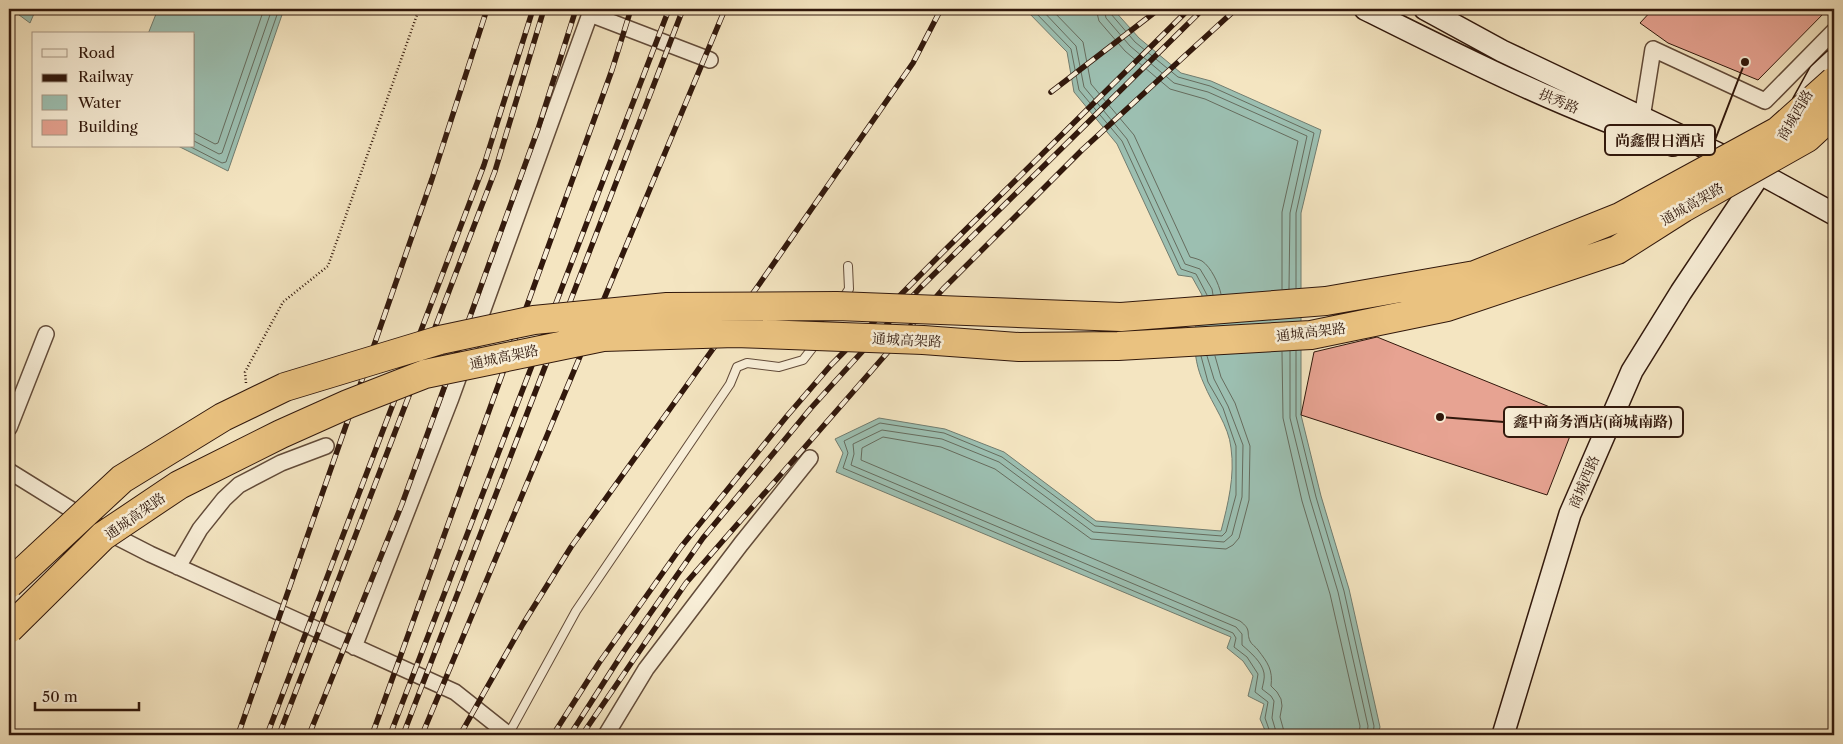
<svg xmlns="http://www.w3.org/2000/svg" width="1843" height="744" viewBox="0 0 1843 744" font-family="'Libre Caslon Text','Noto Serif SC',serif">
  <rect width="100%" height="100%" fill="#f4e5c1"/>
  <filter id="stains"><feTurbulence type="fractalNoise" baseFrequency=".004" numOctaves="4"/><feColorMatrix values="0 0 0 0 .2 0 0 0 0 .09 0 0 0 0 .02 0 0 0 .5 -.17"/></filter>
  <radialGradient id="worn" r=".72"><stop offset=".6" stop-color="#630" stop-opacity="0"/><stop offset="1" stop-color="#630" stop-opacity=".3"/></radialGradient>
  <path fill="#9cbfb1" stroke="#717c6f" d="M11 9H36L30 23Z
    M158 9H284L228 171 178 146H194V34H148Z
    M1025 9H1113L1139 38 1181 73 1211 81 1321 130 1301 213V415L1321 496 1349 589 1380 727 1378 735H1267L1260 719 1264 704 1248 696 1253 676 1243 661 1227 648 1231 637 836 472 843 453 835 439 879 418 945 429 1004 452 1096 521 1221 531C1228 504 1235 476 1231 448 1229 426 1212 404 1204 384 1190 354 1194 326 1202 295L1192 277 1178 275 1117 144 1074 92 1067 52Z"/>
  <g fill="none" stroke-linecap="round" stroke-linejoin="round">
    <path stroke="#666c5e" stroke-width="1" d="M1032 9 1071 49 1079 90 1122 141 1181 269 1196 274 1207 295
      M1041 9 1076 46 1084 87 1127 139 1185 264 1200 269 1212 289 1213 295
      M1051 9 1083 42 1091 84 1134 135 1190 257C1194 258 1198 259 1202 261 1211 267 1219 284 1221 294
      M1096 9 1099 21 1125 51 1170 89 1205 99 1298 141 1282 212V289
      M1104 9 1106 18 1130 46 1174 83 1208 92 1307 136 1290 213 1289 289
      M1110 9 1111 14 1135 42 1178 77 1210 86 1314 133 1296 213V288
      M194 133 215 144 218 143 264 9
      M194 141 219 154 222 153 272 9
      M189 146 222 163 226 162 279 9
      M1290 351V418L1310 499 1338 592 1368 726 1367 735
      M1296 351V416L1316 497 1344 591 1374 726 1373 735
      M1282 352 1283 418 1302 501 1330 594 1360 726 1359 735
      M1201 356 1208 382 1223 408 1236 446V495L1226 532 1222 536 1095 526 1002 457 944 433 880 423 844 441 848 453 843 468 1233 633 1236 638 1234 647 1247 657 1258 674 1255 692 1268 702 1265 718 1271 735
      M1207 356 1214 379 1228 406 1243 445 1242 497 1232 535 1224 542 1093 532 999 462 942 439 882 430 853 444 854 454 851 465 1236 627 1242 634V645C1250 652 1262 662 1264 673 1265 678 1263 684 1262 689L1271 696 1274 701 1272 718 1277 735
      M1215 356 1221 377 1235 403 1250 446 1249 500 1239 538 1233 545 1226 549 1091 539 995 469 941 447 883 437 862 448 861 460 1240 621C1252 630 1246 632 1250 641 1251 644 1256 647 1258 650 1268 663 1273 670 1271 686L1277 692 1281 699 1282 706 1280 717 1285 735"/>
  </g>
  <path fill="#e7a392" stroke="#31180c" d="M1653 9H1828L1758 80 1668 43 1640 23Z
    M1377 337 1577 418 1547 495 1301 415 1314 352Z"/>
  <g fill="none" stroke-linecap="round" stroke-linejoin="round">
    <g stroke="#624b39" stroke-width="10">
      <path id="lane" d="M842 300 849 289 848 266
        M508 735 576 611 730 384 737 367 747 363 779 367 803 360 817 342"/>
    </g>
    <g stroke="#624b39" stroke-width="18">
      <path id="street" d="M1642 118 1653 49 1765 101 1834 31
        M9 428 46 334
        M9 471 109 533 150 554 455 692 509 735
        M178 567 200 529 224 499 239 485 281 463 326 446
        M354 647 451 398 590 14 710 60
        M606 735 646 669 741 544 810 458"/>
    </g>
    <g stroke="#31180c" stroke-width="24">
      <path id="secondary" d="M1365 9C1465 59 1566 110 1673 145
        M1425 9 1502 51 1761 174 1834 214
        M1803 103 1819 74 1834 60
        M1503 735 1570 514 1632 371 1681 292 1770 159"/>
    </g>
    <path stroke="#31180c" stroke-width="2.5" stroke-dasharray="1 2.5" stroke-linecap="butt" d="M246 383 245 372 283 302 328 266 419 9"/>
    <use href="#lane" stroke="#f8eed7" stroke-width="8"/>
    <use href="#street" stroke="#f8eed7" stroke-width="15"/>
    <use href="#secondary" stroke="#f8eed7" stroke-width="21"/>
    <g stroke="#31180c" stroke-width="5.5">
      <path id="rail" d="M1051 92 1159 9
        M238 735 432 179 487 9
        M267 735 484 165 533 9
        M279 735 495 171 544 9
        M309 735 402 504 538 129 576 9
        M372 735 612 70 631 9
        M390 735 669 9
        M403 735 683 9
        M422 735 725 9
        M460 735 523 624 571 547 758 286 913 63 941 9
        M553 735 599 663 681 547 787 416 831 365 946 249 1189 9
        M570 735 624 651 703 538 811 408 920 288 1203 9
        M582 735 686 583 943 289 1082 150 1236 9"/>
    </g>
    <use href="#rail" stroke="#f8eed7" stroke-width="4" stroke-dasharray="11" stroke-linecap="butt"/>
    <g stroke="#31180c" stroke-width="30" stroke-linecap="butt">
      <path id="highway-bridge" d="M9 584 122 479 223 417 285 387 440 340 534 320 667 307 837 306 1121 317 1326 301 1475 275 1620 217 1778 131 1834 81
        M9 629 103 536 179 485 281 434 348 404 425 374 603 337 735 333 923 340 1019 347 1118 346 1311 335 1447 307 1617 250 1683 208 1807 138 1834 113"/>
    </g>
    <use href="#highway-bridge" stroke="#eac280" stroke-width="28"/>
  </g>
  <g text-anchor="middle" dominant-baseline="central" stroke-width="5" stroke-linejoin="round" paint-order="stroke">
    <g font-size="14" fill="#31180c" stroke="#f8eed7">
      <text transform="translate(1559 101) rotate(23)">拱秀路</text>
      <text transform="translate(1795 115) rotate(-60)">商城西路</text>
      <text transform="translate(1692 204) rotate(-30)">通城高架路</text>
      <text transform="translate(1311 332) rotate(-7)">通城高架路</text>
      <text transform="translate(907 340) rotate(3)">通城高架路</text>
      <text transform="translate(504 357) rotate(-12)">通城高架路</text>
      <text transform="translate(1584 482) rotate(-67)">商城西路</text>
      <text transform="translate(135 516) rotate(-35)">通城高架路</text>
    </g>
  </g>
  <path fill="none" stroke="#31180c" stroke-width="2" d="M1745 62L1715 140M1440 417L1504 422"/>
  <g fill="#31180c" stroke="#f8eed7" stroke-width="2">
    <circle cx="1745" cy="62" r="5"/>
    <circle cx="1440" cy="417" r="5"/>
  </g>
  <g fill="#f8eed7" stroke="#31180c" stroke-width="2">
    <rect x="1605" y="125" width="110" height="30" rx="5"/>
    <rect x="1504" y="407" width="179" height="30" rx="5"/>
  </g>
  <g font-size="15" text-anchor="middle" font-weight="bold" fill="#31180c">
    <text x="1660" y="146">尚鑫假日酒店</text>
    <text x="1593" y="427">鑫中商务酒店(商城南路)</text>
  </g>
  <rect width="1843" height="744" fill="none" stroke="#f4e5c1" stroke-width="30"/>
  <rect x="10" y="10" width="1823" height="724" fill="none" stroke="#31180c" stroke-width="2.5"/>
  <rect x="15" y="15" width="1813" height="714" fill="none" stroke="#31180c"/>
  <rect x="32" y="32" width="162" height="115" fill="#f8eed7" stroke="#a89886"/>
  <rect x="42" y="49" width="25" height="8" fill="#f8eed7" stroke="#a89886"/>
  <text x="78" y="58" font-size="15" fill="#31180c">Road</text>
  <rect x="42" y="74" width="25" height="8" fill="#31180c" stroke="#a89886"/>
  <text x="78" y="82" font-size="15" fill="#31180c">Railway</text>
  <rect x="42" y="95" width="25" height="15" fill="#9cbfb1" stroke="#a89886"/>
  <text x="78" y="108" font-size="15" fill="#31180c">Water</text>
  <rect x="42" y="120" width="25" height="15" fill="#e7a392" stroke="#a89886"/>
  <text x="78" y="132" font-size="15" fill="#31180c">Building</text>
  <path d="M35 702v8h104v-8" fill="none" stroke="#31180c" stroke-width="2.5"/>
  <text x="42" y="702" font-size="15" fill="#31180c" stroke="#f8eed7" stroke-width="4" paint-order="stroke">50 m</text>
  <rect width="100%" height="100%" filter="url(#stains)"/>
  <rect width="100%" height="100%" fill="url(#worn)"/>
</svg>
